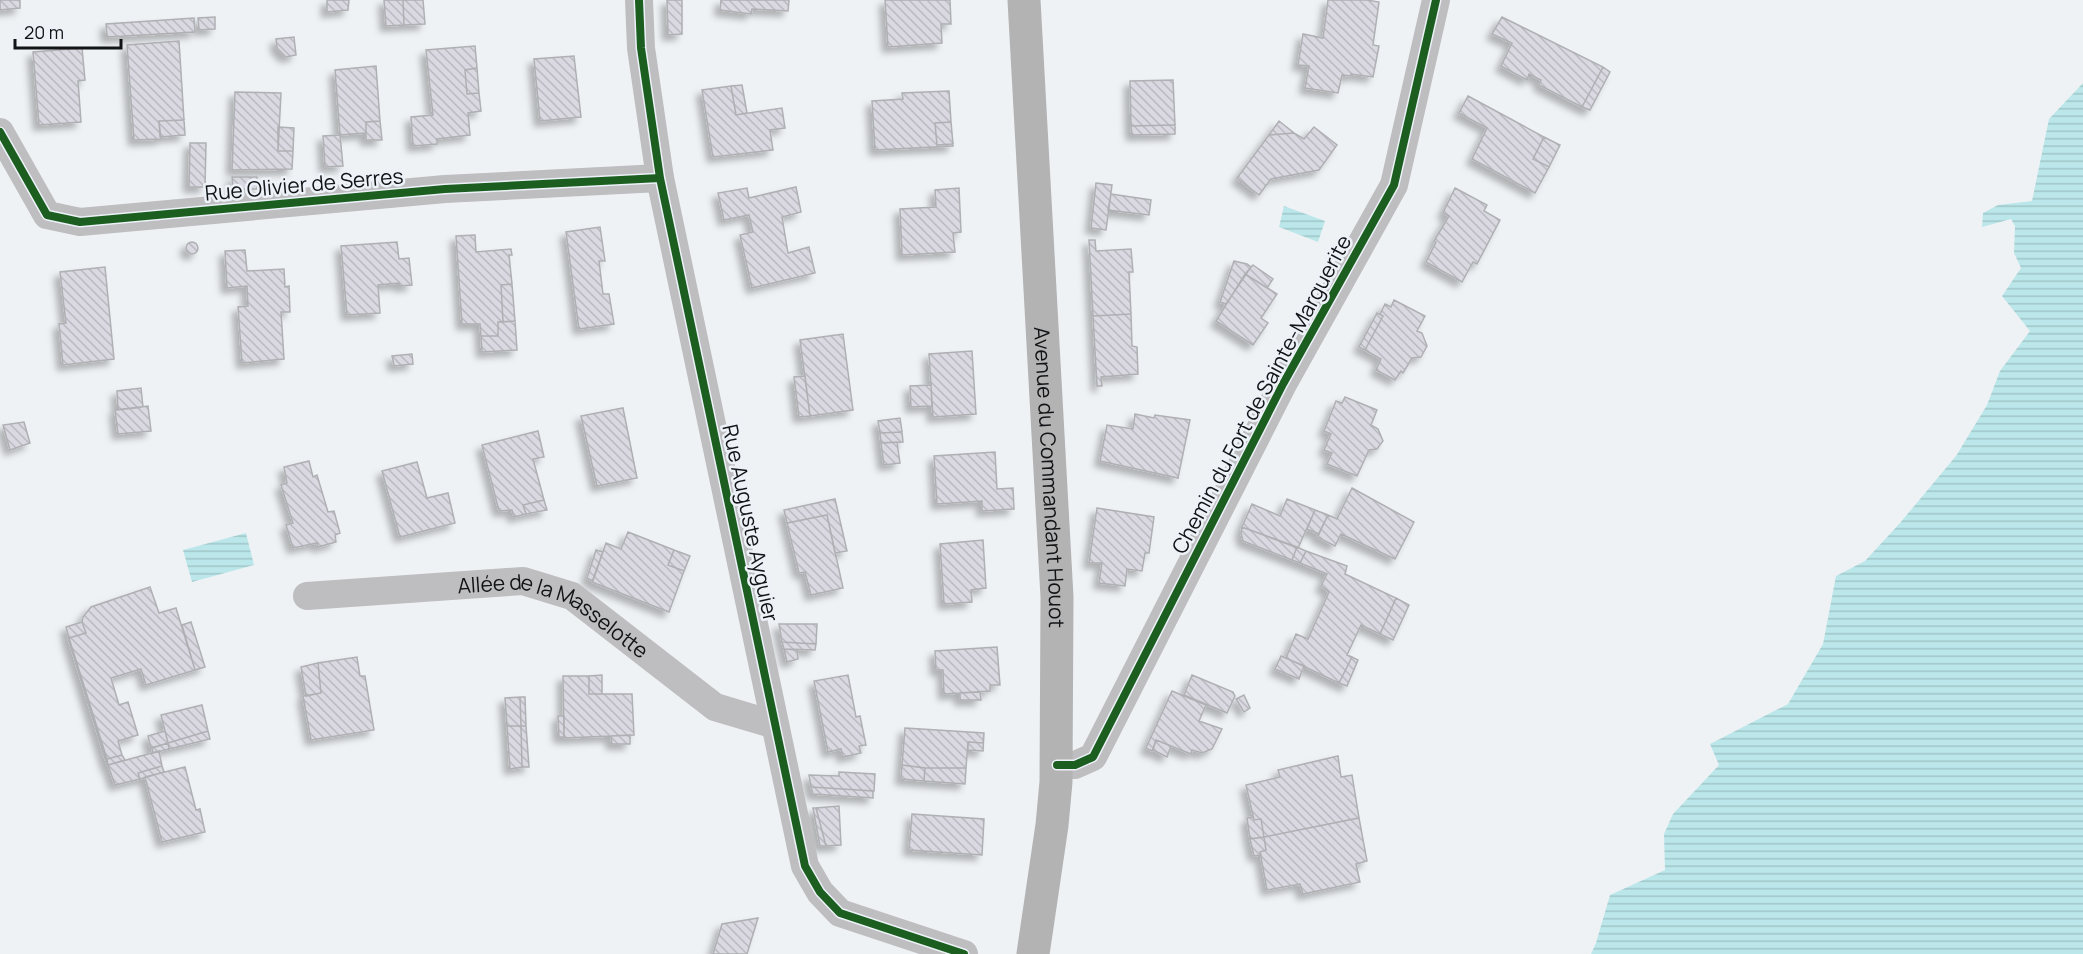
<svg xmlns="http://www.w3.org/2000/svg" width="2083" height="954" viewBox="0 0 2083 954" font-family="Manrope,sans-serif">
  <defs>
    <pattern id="water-rules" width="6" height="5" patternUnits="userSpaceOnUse" patternTransform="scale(1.5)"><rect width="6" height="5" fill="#bbe7ea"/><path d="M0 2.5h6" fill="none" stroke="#a0c5c8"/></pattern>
    <pattern id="building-back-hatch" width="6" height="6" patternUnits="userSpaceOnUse" patternTransform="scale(1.5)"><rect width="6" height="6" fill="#dad8e1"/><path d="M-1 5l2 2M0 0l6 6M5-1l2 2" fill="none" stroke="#bab8c0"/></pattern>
    <filter id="shadow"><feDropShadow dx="-5.5" dy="5.5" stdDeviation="3" flood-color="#0004"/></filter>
  </defs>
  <rect width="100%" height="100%" fill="#eff2f5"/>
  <path fill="url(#water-rules)" d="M2083 83V954H1591L1596 943 1610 895 1665 870 1664 834 1673 814 1719 765 1710 744 1788 704 1823 644 1836 576 1865 561 1900 523 1956 456 1987 405 2000 371 2030 331 2002 296 2021 268 2014 253 2015 226 2011 219 1982 227 1983 213 1998 205 2032 201 2049 119Z
    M1284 206 1325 221 1318 242 1279 227Z
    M246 533 254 565 192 582 183 550Z"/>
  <path fill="url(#building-back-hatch)" stroke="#afb0b3" stroke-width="1.5" filter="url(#shadow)" d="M0 0H20V8L0 10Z
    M327 0H349L348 10 327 12Z
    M384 0H403L404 25 386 26Z
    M403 0H423L425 24 404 25Z
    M667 0H682V34L668 35Z
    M721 0H789L788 11 752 9 751 14 720 10Z
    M885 0H950L951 24H941L942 43 888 47Z
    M1328 0H1367L1379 2 1373 45 1379 46 1373 77 1351 74V76L1342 75 1338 93 1305 88 1309 66 1298 65 1303 34 1323 38Z
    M215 17V29L199 30 198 18Z
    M1502 17 1603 67 1582 107 1539 85 1541 80 1529 74 1527 80 1501 66 1512 43 1492 34Z
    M194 18 195 32 107 37 106 24Z
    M294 37 296 55 286 57 277 48 276 39Z
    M179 41 184 120 159 121 161 139 134 140 127 45Z
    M475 46 477 68 465 70 467 94 479 93 481 111 468 113 470 135 437 139V144L413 146 411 117 433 115 426 50Z
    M82 48 85 80 78 81 81 122 39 125 33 52Z
    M574 56 581 117 540 121 534 59Z
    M376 66 380 121 366 122V133L340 135 335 70Z
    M1603 67 1610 72 1590 110 1582 107Z
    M477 68 479 93 467 94 465 70Z
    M1173 80 1175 125 1131 126 1130 81Z
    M742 85 747 113 736 115 731 86Z
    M731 86 736 115 782 108 785 128 770 130 773 150 713 157 702 90Z
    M949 91 951 122 935 123 937 145 953 144V146L875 150 872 101 903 99 902 93Z
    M235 92 281 93 278 151H293L292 169 232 170Z
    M1468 96 1544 137 1533 159 1549 167 1535 193 1472 159 1487 128 1459 113Z
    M184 120 185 135 160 137 159 121Z
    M380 121 382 140H366V122Z
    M1279 121 1294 133 1269 135Z
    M951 122 953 144 937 145 935 123Z
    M1175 125V134L1132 135 1131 126Z
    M278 127 294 128 293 151H278Z
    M1314 127 1337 145 1319 170 1271 179 1259 195 1237 178 1269 135 1294 133 1304 139Z
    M340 135 343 166 325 167 323 136Z
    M1544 137 1560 145 1549 167 1533 159Z
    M190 143H206L205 187H189Z
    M232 177H257V189H233Z
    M1096 183 1112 185 1106 230 1091 228Z
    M796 187 801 212 782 217 788 253 809 247 815 273 752 288 740 235 753 232 749 215 724 220 718 193 747 188 749 198Z
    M959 188 961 232 953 233 955 252 902 255 900 209 936 207 935 190Z
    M1455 188 1487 205 1484 211 1500 220 1477 264 1473 262 1462 282 1426 262 1436 242 1434 241 1449 216 1443 213Z
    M1111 194 1151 200 1149 215 1108 210Z
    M600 227 605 261H599L603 294H609L614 324 579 329 566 232Z
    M475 235 476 252 511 249 512 255H509L512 284 501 285 503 322H498V336H481L480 324H462L456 236Z
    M1089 240H1095L1096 251 1131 249 1133 272H1129L1131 314 1093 316Z
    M186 248a6 6 0 1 1 12 0a6 6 0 1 1-12 0Z
    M397 242 399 259 409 258 412 285 400 286 399 283 378 285 380 313 347 315 341 246Z
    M245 250 247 271 284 269 285 287 289 286 290 312H281L284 359 242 363 238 307 248 306 247 286 227 288 225 251Z
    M1234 261 1247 264 1251 267 1226 304 1220 302Z
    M1253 265 1273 279 1267 288 1245 274Z
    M105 267 114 359 63 365 59 324 66 323 60 272Z
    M1245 274 1277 294 1261 318 1268 323 1253 345 1216 321Z
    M512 284 515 321 503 322 501 285Z
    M1394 300 1425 316 1417 331 1422 333 1427 346 1421 357 1412 358 1403 373 1401 371 1395 380 1376 370 1381 359 1365 350 1383 316 1380 314 1385 304 1391 307Z
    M1377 313 1383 316 1365 350 1359 347Z
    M1131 314 1132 346 1137 347 1138 374 1101 377 1102 386H1097L1093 316Z
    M515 321 517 350 482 352 481 336H498V322Z
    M843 334 853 410 810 416 800 340Z
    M972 351 976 414 933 417 929 354Z
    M412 354 413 364 394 366 392 356Z
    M805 376 810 416 799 417 794 377Z
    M931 385 932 406 911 407 910 386Z
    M141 388 143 407 118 410 117 391Z
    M1345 397 1377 410 1371 425 1378 429 1383 441 1377 449 1369 450 1357 476 1327 464 1332 453 1324 450 1331 434 1324 431 1336 401 1342 403Z
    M148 406 151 431 118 434 115 410Z
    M623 408 637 478 597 486 581 416Z
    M1135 414 1154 418 1155 415 1190 420 1178 478 1100 461 1107 425 1133 429Z
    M900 418 902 432 880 433 878 421Z
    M24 422 30 443 10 450 3 425Z
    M538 431 544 457 533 459 544 500 523 505 526 514 514 517 512 510 499 511 482 445Z
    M902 432 903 442 881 443 880 433Z
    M897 442 900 463 884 465 881 443Z
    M995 452 997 489 1013 488 1014 509 982 511V501L937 504 934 456Z
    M309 461 313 477 317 475 328 512 334 511 340 533 335 535 336 542 318 547 317 543 293 548 286 525 293 523 281 485 287 483 284 467Z
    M417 462 427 498 448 493 455 523 400 537 382 471Z
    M1352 488 1414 522 1395 559 1341 534 1335 546 1317 537 1328 515 1337 519Z
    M835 499 847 551 835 553 827 515 787 523 784 510Z
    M1287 499 1315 510 1298 548 1242 527 1252 504 1280 516Z
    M544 500 547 510 526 514 523 505Z
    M1097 508 1154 517 1149 553H1145L1142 571 1127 569 1125 586 1099 583 1102 563H1089Z
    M1315 510 1328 515 1319 534 1307 529Z
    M827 515 843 588 811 595 805 572 799 573 787 523Z
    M1242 527 1297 547 1292 560 1243 541 1241 533Z
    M628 532 674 550 668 565 684 571 669 612 592 582 606 543 621 549Z
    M983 540 986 588 971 590 972 602 944 604 940 544Z
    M1297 547 1306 551 1300 563 1292 560Z
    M596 550 603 552 593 581 587 578Z
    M674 550 690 556 684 571 668 565Z
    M1306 551 1347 566 1345 574 1396 598 1380 634 1361 625 1347 655 1352 657 1339 683 1286 658 1296 634 1308 639 1329 592 1321 586 1327 574 1300 563Z
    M150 587 159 613 176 608 195 670 146 685 141 669 111 678 119 705 128 702 138 735 118 741 122 755 107 759 69 638 86 633 82 622 83 617 91 607Z
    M1396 598 1409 605 1393 640 1380 634Z
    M82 622 86 633 69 638 66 627Z
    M191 622 205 667 195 670 182 625Z
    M779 624H817L816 644 782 642Z
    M68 638H69L108 765H107Z
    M782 642 816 644 815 650 784 649Z
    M997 647 1000 685H990V691L944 694 943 670H936L935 651Z
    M784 649 797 650 798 659 787 662Z
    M1281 656 1304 666 1299 679 1275 669Z
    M357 657 360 676H365L374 730 311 740 303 696 321 693 318 663Z
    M1352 657 1358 660 1347 686 1339 683Z
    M318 663 321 693 306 696 301 667Z
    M602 675V694H589V676Z
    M848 675 856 717 860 716 866 745 859 746 861 753 843 757 841 749 828 752 814 681Z
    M1192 675 1233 692 1235 696 1227 713 1184 695Z
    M563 676H589V694H632L634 735 564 738Z
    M1172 691 1206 705 1199 721 1222 729 1212 749 1202 753 1192 750 1191 754 1156 740 1152 751 1146 748Z
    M980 692 981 700H960V693Z
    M1244 695 1250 708 1244 712 1236 699Z
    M520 697 521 726H507L505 698Z
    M520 697H525L526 726H521Z
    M202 705 208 731 168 743 161 715Z
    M558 716H564V737H559Z
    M507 726H521L522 767 510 769Z
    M521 726H526L529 767H522Z
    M905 728 984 733 983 743 968 742 966 768H925L902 765Z
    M165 731 168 743 151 748 148 736Z
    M208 731 210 739 169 749 168 743Z
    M984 733 983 751 968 750V742L983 743Z
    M630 735V744H612L611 736Z
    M1156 740 1171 746 1167 757 1153 750Z
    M168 743 169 749 153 753 152 748Z
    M159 751 162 766 138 773 140 779 115 785 108 765Z
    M122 755 125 760 108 765 107 759Z
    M1338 756 1341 777 1352 775 1359 818 1264 837 1261 819 1254 820 1246 785 1280 777 1278 770Z
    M902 765 925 768 924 781 901 779Z
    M162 766 164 772 140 779 138 773Z
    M185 767 196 810 200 809 205 832 162 842 145 777Z
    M925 768H966L965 784 924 781Z
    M839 772 875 774 874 791 811 787 809 775 839 776Z
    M811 787 873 791V798L813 794Z
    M839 806 841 845 826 846 816 808Z
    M813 808H816L826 846H820Z
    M912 814 984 819 982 855 909 850Z
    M1253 817 1254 820 1261 819 1264 837 1250 839 1247 818Z
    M1359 818 1367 861 1356 864 1360 882 1303 894 1300 884 1267 890 1260 852 1266 850 1264 837Z
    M1264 837 1266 850 1260 852 1261 855 1254 856 1250 839Z
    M758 918 747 954H713L722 924Z"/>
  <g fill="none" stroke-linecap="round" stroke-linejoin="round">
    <g stroke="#bebdbf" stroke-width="28">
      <path d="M639 0 641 48 660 178 805 866 820 892 840 913 964 954"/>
      <path d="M0 132 47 215 80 222 445 189 660 178"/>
      <path id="s1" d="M307 596 523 581 572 596 715 707 775 725"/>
      <path d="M1057 765H1075L1093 757 1283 384 1394 185 1436 0"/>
    </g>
    <path stroke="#b4b3b4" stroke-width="33" id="s2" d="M1024 0 1057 597 1056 782 1052 825 1033 954"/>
    <g stroke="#ecf2f8" stroke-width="11">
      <path id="cycleway" d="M639 0 641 48 660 178 805 866 820 892 840 913 964 954
        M0 132 47 215 80 222 445 189 660 178
        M1057 765H1075L1093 757 1283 384 1394 185 1436 0"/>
    </g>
    <use href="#cycleway" stroke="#1b5e20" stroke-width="8"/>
  </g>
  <g text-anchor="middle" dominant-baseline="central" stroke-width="5" stroke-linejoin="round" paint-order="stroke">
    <g font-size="21" fill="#111315" stroke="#ecf2f8">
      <text transform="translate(304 184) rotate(-5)">Rue Olivier de Serres</text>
      <text transform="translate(1261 394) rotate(-62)">Chemin du Fort de Sainte-Marguerite</text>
      <text stroke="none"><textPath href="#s2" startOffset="478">Avenue du Commandant Houot</textPath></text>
      <text transform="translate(751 523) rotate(78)">Rue Auguste Ayguier</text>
      <text stroke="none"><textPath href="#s1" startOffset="256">Allée de la Masselotte</textPath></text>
    </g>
  </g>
  <path d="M15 39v9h106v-9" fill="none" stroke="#111315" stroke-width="3"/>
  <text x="24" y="39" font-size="18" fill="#111315" stroke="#ecf2f8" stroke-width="4.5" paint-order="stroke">20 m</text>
</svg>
